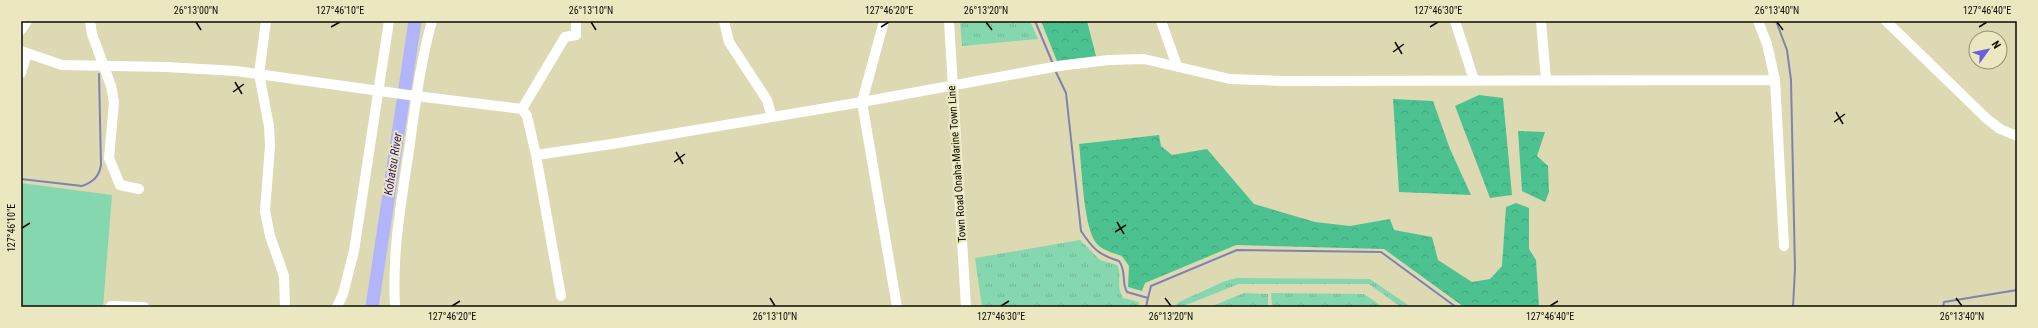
<svg xmlns="http://www.w3.org/2000/svg" width="2038" height="328" viewBox="0 0 2038 328" font-family="'Roboto Condensed',sans-serif">
  <defs>
    <pattern id="grass-tufts" width="24" height="20" patternUnits="userSpaceOnUse"><rect width="24" height="20" fill="#85d7b0"/><path d="M3 7l-1-3M5 7V3M7 7l1-3M15 17l-1-3M17 17v-4M19 17l1-3" fill="none" stroke="#72b796"/></pattern>
    <pattern id="forest-crowns" width="20" height="18" patternUnits="userSpaceOnUse"><rect width="20" height="18" fill="#4bc290"/><path d="M2 6a3 3 0 1 1 6 0M12 15a3 3 0 1 1 6 0" fill="none" stroke="#40a67b"/></pattern>
  </defs>
  <rect width="100%" height="100%" fill="#ddd9b3"/>
  <path fill="url(#grass-tufts)" d="M960 21H1030L1038 39 962 46Z
    M1080 240 1100 260 1117 265C1123 276 1115 285 1123 298L1139 302 1138 307H982L975 258Z
    M1237 278 1370 279 1411 307H1401L1369 284H1239L1181 307H1174L1179 302 1225 281Z
    M1244 293 1268 294V307H1210Z
    M1271 293 1364 294 1383 307H1272Z"/>
  <path fill="url(#forest-crowns)" d="M1041 21H1087L1096 56 1057 61Z
    M1479 95 1503 98 1512 195 1490 198 1455 106Z
    M1393 99 1433 101 1450 149 1471 195 1399 192Z
    M1518 131 1545 132 1537 156 1548 166 1549 192 1545 202 1522 191Z
    M1159 135 1161 146 1172 155 1207 149 1254 204 1315 222 1350 226 1390 219 1394 230 1432 237 1438 260 1472 282 1490 279 1502 266 1506 207 1516 203 1529 208V249L1536 260 1539 307H1464L1384 249 1236 245 1145 283 1142 291 1128 287 1129 266 1122 256C1113 253 1104 251 1097 244 1083 229 1082 166 1079 144Z"/>
  <path fill="#85d7b0" d="M21 183 112 195 103 307H21Z"/>
  <g fill="none" stroke-linecap="round" stroke-linejoin="round">
    <path stroke="#8082b0" stroke-width="2" d="M1035 21 1053 64
      M1776 21 1787 50 1791 80 1795 269 1793 307
      M1055 70 1066 93 1081 231C1093 249 1099 255 1119 261 1127 272 1121 282 1127 292L1148 298 1146 307
      M21 179 82 186C93 182 99 177 101 165L99 74
      M1148 298 1151 286 1237 250 1381 252 1456 307
      M1943 307 1944 302 2017 290"/>
    <path stroke="#b2b5fa" stroke-width="13" d="M372 307 415 21"/>
    <path stroke="#fff" stroke-width="10" d="M90 21 92 34 111 86 114 102 109 158 120 185 139 189
      M266 21 259 74 269 126 270 146 265 211 270 236 284 276 285 307
      M724 21 729 42 767 100 772 117
      M884 21 862 102 897 307
      M949 21 966 307
      M1161 21 1177 66
      M1455 21 1474 80
      M1541 21 1546 80
      M1758 21 1767 44 1775 80 1784 246
      M1886 21 1987 119 2000 129 2017 136
      M21 30 27 21
      M21 51 62 65 166 67 236 71 416 96 522 109 527 116 536 155 561 296
      M21 73 27 53
      M522 109 565 37 576 35V21
      M536 155 612 144 862 102 1059 66 1109 60 1144 59 1230 79 1282 81 1775 80
      M111 306 144 307
      M337 307 343 294 354 251 389 21
      M395 307C392 251 401 204 409 150 415 107 420 63 432 21"/>
  </g>
  <path fill="none" stroke="#0d0c02" stroke-width="1.5" d="M196 22 201 30M591 22 596 30M986 22 992 30M1777 22 1783 30M331 27 340 22M881 27 889 22M1430 27 1438 22M1979 27 1987 22M1395 42 1402 54M1393 52 1404 44M235 82 242 94M233 92 244 84M1836 112 1843 124M1834 122 1845 114M676 152 683 164M674 162 685 154M1117 222 1124 234M22 228 30 223M1115 232 1126 225M770 298 775 306M1165 298 1171 306M1956 298 1962 306M452 306 460 301M1001 306 1009 301M1550 306 1558 301"/>
  <g text-anchor="middle" dominant-baseline="central" stroke-width="4" stroke-linejoin="round" paint-order="stroke">
    <g font-size="11" fill="#0d0c02" stroke="#ebe7c0">
      <text transform="translate(957 164) rotate(-94)">Town Road Onaha-Marine Town Line</text>
    </g>
    <g font-size="12" font-style="italic" fill="#2a1377" stroke="#ebe7c0">
      <text transform="translate(393 164) rotate(-81)">Kohatsu River</text>
    </g>
  </g>
  <rect width="2038" height="328" fill="none" stroke="#ebe7c0" stroke-width="44"/>
  <g transform="translate(1988 50) rotate(57)"><circle r="19" fill="#ebe7c0" stroke="#928f74"/>
  <path d="M0-3L7 15L0 10L-7 15Z" fill="#6960da"/>
  <text y="-6" font-size="11" font-weight="bold" text-anchor="middle" fill="#0d0c02">N</text>
  </g>
  <rect x="22" y="22" width="1994" height="284" fill="none" stroke="#0d0c02" stroke-width="1.5"/>
  <g font-size="10" text-anchor="middle" fill="#0d0c02">
    <text x="196" y="14">26°13'00"N</text>
    <text x="340" y="14">127°46'10"E</text>
    <text x="591" y="14">26°13'10"N</text>
    <text x="889" y="14">127°46'20"E</text>
    <text x="986" y="14">26°13'20"N</text>
    <text x="1438" y="14">127°46'30"E</text>
    <text x="1777" y="14">26°13'40"N</text>
    <text x="1987" y="14">127°46'40"E</text>
    <text transform="translate(11 228) rotate(-90)" y="4">127°46'10"E</text>
    <text x="452" y="320">127°46'20"E</text>
    <text x="775" y="320">26°13'10"N</text>
    <text x="1001" y="320">127°46'30"E</text>
    <text x="1171" y="320">26°13'20"N</text>
    <text x="1550" y="320">127°46'40"E</text>
    <text x="1962" y="320">26°13'40"N</text>
  </g>
</svg>
